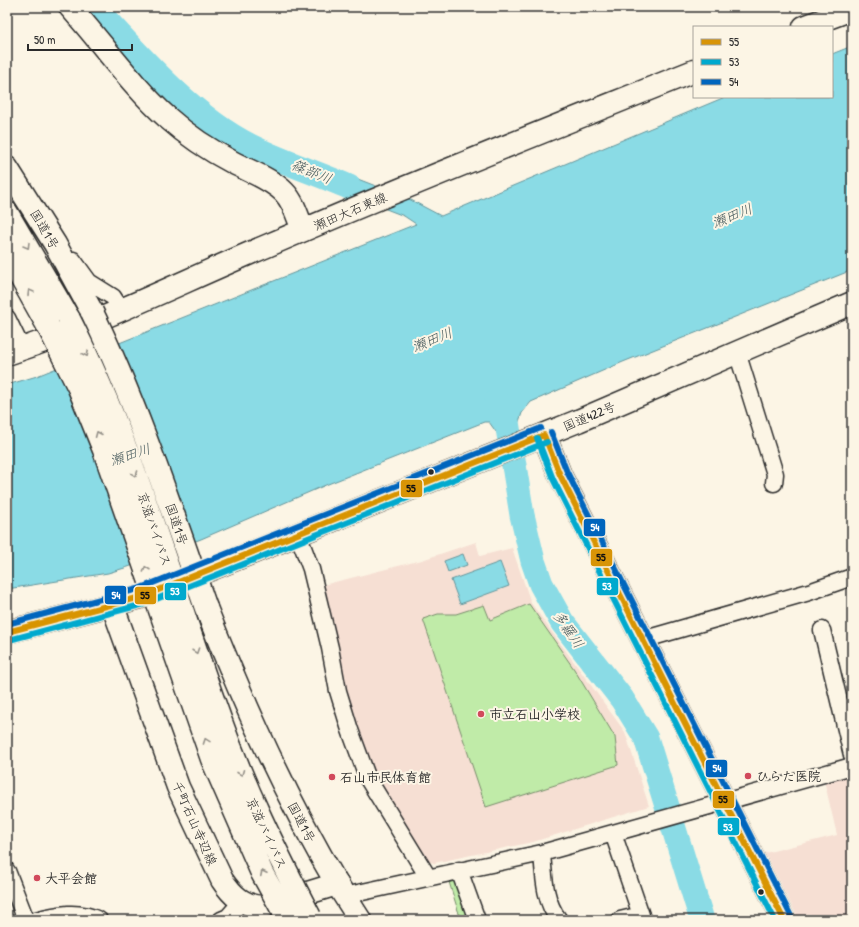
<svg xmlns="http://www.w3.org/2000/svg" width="859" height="927" viewBox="0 0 859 927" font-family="'Patrick Hand','Klee One',sans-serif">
  <rect width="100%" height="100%" fill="#fcf5e5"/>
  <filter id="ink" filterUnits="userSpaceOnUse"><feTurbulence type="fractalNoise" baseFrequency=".025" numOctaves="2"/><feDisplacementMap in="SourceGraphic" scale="8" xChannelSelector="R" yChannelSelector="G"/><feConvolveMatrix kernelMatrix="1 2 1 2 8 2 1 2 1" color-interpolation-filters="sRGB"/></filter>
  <g filter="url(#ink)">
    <path fill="#f6dfd3" d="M476 542 480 556 512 548 531 603 625 732 649 806 533 842 434 863 423 860 360 751 319 586 422 560Z
      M852 772V886L848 888 852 899V920H814L813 916 809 914 797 916 765 853 837 835 824 780Z"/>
    <path fill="#c0eba8" stroke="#768b6a" d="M529 604 574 669 615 737 618 765 486 807 423 619 438 614H456L484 605 490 620Z
      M456 880 475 920H461L449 882Z"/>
    <path fill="#8adbe5" stroke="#64959b" d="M852 46V270L623 362 531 402 522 413 516 430 499 436 489 422H484L328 484 201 539 128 567 108 573 7 589V385L37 376 416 224 404 216 314 181 322 165 409 199 441 216 725 97H832V54Z
      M463 554 467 565 448 572 444 561Z
      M500 562 509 586 460 604 451 580Z"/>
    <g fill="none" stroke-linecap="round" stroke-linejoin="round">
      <path stroke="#8adbe5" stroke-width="25" d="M94 7C138 55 192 117 250 146 282 162 317 173 349 187
        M497 401 507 422 522 515 533 561 541 584 562 622 622 699 646 738 702 920"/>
      <g stroke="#2b2b2b" stroke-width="19">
        <path id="street" d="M73 260 89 282 113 297 122 311
          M7 318 22 349
          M737 352 775 474 774 483
          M298 534 311 569 330 648 338 691 350 730 368 779 428 877
          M822 630 852 755
          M642 640 809 592 852 577
          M613 833 641 915 620 920
          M542 853C544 876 544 901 559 920
          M459 870 477 920
          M7 871 26 920
          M344 896 542 853 852 766
          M36 920C57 914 79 910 99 920
          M221 920 228 917 242 901"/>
      </g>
      <g stroke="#2b2b2b" stroke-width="25">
        <path id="secondary" d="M70 7C103 44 132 86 169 119 189 137 211 151 234 163 251 172 271 179 284 192 294 202 298 218 303 230
          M544 435 560 475 784 920
          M112 604 178 787 222 880C232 895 243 906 262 907L337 884 360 920"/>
      </g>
      <g stroke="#2b2b2b" stroke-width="25">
        <path id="primary" d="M804 27 852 9
          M7 354C98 324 181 282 269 245 409 184 552 128 694 71"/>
      </g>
      <g stroke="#2b2b2b" stroke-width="25">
        <path id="highway" d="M7 168 55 244 92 312
          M7 213 69 319
          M7 253 48 326
          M206 608C243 703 285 796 337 884
          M7 632 141 597 211 569 578 421 852 303"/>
      </g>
      <use href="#street" stroke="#fcf5e5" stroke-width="16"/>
      <use href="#secondary" stroke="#fcf5e5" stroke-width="22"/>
      <use href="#primary" stroke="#fcf5e5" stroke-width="22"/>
      <use href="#highway" stroke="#fcf5e5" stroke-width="22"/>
      <g stroke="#2b2b2b" stroke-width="25" stroke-linecap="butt">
        <path id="highway-bridge" d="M92 312C138 407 171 508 206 608
          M69 319C134 446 171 585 220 719 244 787 276 852 310 917
          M48 326 79 388 104 450 212 759 262 873 288 920"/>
      </g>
      <use href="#highway-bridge" stroke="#fcf5e5" stroke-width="22"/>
      <g stroke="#fcf5e5" stroke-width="9">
        <path id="bus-1" d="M544 435 560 475 784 920
          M7 632 141 597 544 435"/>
      </g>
      <g stroke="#fcf5e5" stroke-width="9">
        <path id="bus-2" d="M537 438 553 479 775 920
          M9 640 144 604 547 442"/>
      </g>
      <g stroke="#fcf5e5" stroke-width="9">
        <path id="bus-3" d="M551 432 567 472 791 916
          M7 624 138 589 541 428"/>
      </g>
      <use href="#bus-1" stroke="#d89406" stroke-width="6"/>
      <use href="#bus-2" stroke="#00a9ce" stroke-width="6"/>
      <use href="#bus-3" stroke="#0065bd" stroke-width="6"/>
    </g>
    <defs><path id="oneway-chevron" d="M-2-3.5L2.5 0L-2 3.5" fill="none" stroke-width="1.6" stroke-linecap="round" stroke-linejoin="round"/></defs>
    <g stroke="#949088">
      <use href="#oneway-chevron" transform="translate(27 246) rotate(59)"/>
      <use href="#oneway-chevron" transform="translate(30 292) rotate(-121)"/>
      <use href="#oneway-chevron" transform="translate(86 354) rotate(63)"/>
      <use href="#oneway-chevron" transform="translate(98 434) rotate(-113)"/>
      <use href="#oneway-chevron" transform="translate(135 474) rotate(70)"/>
      <use href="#oneway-chevron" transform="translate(146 569) rotate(-109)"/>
      <use href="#oneway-chevron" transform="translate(196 651) rotate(71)"/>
      <use href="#oneway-chevron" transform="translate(206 741) rotate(-110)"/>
      <use href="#oneway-chevron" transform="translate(241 773) rotate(68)"/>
      <use href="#oneway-chevron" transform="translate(263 873) rotate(-117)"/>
    </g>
  </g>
  <g fill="#2b2b2b" stroke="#fcf5e5" stroke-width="1.5">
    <circle cx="431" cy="472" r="3.5"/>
    <circle cx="761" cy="892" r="3.5"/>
  </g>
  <g fill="#d1495b" stroke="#fcf5e5" stroke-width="1.5">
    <circle cx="481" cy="714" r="4"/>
    <circle cx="748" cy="776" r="4"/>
    <circle cx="332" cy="777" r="4"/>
    <circle cx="37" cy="878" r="4"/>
  </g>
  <g text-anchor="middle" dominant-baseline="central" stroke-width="4" stroke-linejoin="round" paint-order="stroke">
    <g font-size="13" fill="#2b2b2b" stroke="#fcf5e5">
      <text transform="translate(350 211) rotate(-23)">瀬田大石東線</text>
      <text transform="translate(45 229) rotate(59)">国道1号</text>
      <text transform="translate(589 416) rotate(-23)">国道422号</text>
      <text transform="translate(177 524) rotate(71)">国道1号</text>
      <text transform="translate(155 529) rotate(71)">京滋バイパス</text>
      <text transform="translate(302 822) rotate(62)">国道1号</text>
      <text transform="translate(195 823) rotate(66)">千町石山寺辺線</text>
      <text transform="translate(267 833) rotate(65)">京滋バイパス</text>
    </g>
    <g font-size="13" font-weight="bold" fill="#2b2b2b" stroke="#fcf5e5" text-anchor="start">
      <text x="489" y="714">市立石山小学校</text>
      <text x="756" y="776">ひらた医院</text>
      <text x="340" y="777">石山市民体育館</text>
      <text x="45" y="878">大平会館</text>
    </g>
    <g font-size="14" font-style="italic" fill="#43575a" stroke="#fcf5e5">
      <text transform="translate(312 171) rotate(22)">篠部川</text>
      <text transform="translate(732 215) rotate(-22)">瀬田川</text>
      <text transform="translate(432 339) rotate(-22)">瀬田川</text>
      <text transform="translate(130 454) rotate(-18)">瀬田川</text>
      <text transform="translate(569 629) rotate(55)">多羅川</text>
    </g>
  </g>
  <g stroke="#fcf5e5" stroke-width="1.5">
    <rect x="400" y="479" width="23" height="19" rx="4" fill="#d89406"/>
    <rect x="583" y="518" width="23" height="19" rx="4" fill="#0065bd"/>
    <rect x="590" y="548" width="23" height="19" rx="4" fill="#d89406"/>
    <rect x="596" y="577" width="23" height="19" rx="4" fill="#00a9ce"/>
    <rect x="164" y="582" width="23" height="19" rx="4" fill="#00a9ce"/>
    <rect x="104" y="585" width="23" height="20" rx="4" fill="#0065bd"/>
    <rect x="134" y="586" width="23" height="19" rx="4" fill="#d89406"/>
    <rect x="705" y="759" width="23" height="19" rx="4" fill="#0065bd"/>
    <rect x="712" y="790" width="23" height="19" rx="4" fill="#d89406"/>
    <rect x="717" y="817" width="23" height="19" rx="4" fill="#00a9ce"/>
  </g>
  <g font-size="11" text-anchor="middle" font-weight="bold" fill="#fff">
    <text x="595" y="531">54</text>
    <text x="607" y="590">53</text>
    <text x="175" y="595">53</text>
    <text x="116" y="599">54</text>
    <text x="717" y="772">54</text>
    <text x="728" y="831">53</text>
  </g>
  <g font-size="11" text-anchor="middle" font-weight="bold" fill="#111">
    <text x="411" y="492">55</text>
    <text x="601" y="561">55</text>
    <text x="145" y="599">55</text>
    <text x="723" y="803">55</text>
  </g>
  <rect width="859" height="927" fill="none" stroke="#fcf5e5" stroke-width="24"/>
  <rect x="12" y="12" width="835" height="903" fill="none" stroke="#2b2b2b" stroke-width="1.5" filter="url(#ink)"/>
  <rect x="693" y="26" width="140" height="72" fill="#fcf5e5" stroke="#a8a49b"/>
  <rect x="701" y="39" width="20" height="6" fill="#d89406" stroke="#a8a49b"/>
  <text x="729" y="46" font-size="12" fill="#2b2b2b">55</text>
  <rect x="701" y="59" width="20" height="6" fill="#00a9ce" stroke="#a8a49b"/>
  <text x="729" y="66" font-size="12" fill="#2b2b2b">53</text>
  <rect x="701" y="79" width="20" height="6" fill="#0065bd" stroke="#a8a49b"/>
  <text x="729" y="86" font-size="12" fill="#2b2b2b">54</text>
  <path d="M28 44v6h104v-6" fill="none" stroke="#2b2b2b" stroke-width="2"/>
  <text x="34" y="44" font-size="12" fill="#2b2b2b" stroke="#fcf5e5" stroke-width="3" paint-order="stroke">50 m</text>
</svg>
